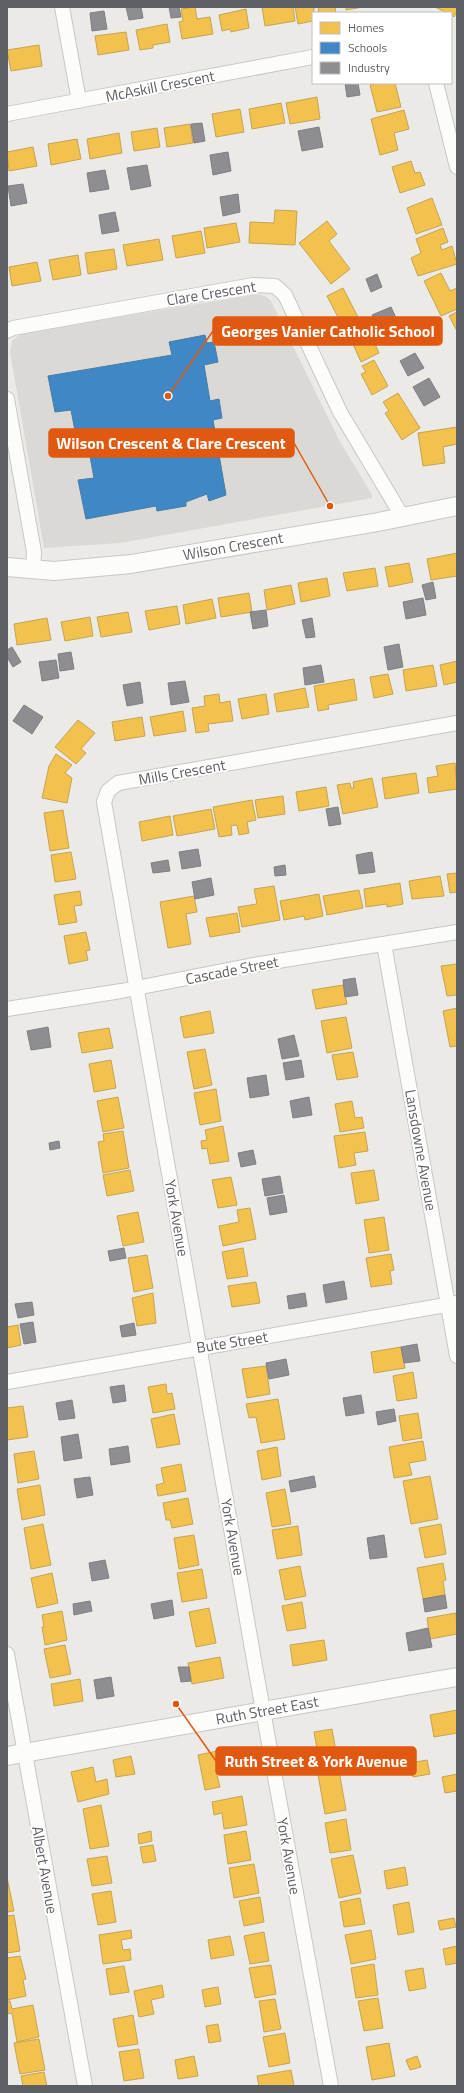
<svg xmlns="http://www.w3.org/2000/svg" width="464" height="2093" viewBox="0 0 464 2093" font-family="'Titillium Web',sans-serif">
  <rect width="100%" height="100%" fill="#ebeae6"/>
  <path fill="#dbd9d5" d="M256 294 265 296 271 301 339 440 372 495V498L120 543 44 548 10 352 12 341 20 334Z"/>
  <path fill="#f2c14e" stroke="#c5a454" d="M195 7 197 19 210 17 213 34 182 39 179 22 183 21 181 9Z
    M262 7H293L295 21 265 26Z
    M295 7H335L336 13H319L318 7 314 8 313 21 298 24Z
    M346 7H363L346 10Z
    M435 7H457V11L454 17 451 13H447Z
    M246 9 249 28 231 32 230 29 222 31 219 15Z
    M167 24 170 42 153 45V48L140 50 136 30Z
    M126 32 129 50 98 55 95 36Z
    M39 45 42 66 11 71 7 50Z
    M378 83H395L401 107 377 112 370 85Z
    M317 97 320 119 290 124 286 103Z
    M281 103 285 123 252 129 249 109Z
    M240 109 244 132 216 137 212 114Z
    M404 110 409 129 394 133 398 150 380 155 371 119Z
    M190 124 193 143 167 147 164 128Z
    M157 128 160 147 134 151 131 132Z
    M119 133 122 153 90 159 87 139Z
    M77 139 81 159 51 165 48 144Z
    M33 147 37 166 9 171 7 152Z
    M411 161 415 173 420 172 425 185 400 193 392 167Z
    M432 198 442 225 416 234 407 208Z
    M275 210 297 211 295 245 249 243 250 222 274 223Z
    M327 221 337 234 329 241 350 269 331 284 299 243Z
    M236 223 240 242 207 248 204 228Z
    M443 228 448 242 440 245 442 250 452 246 457 264 418 276 411 258 421 253 416 239Z
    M201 231 205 253 176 258 172 236Z
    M159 239 163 260 127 266 123 245Z
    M114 249 117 269 88 274 85 253Z
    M78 255 81 275 53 280 49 260Z
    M37 262 41 281 12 286 9 267Z
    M441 273 450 291 457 288V309L441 316 424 281Z
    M343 288 358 317 342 325 327 296Z
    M457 312V331L449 316Z
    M366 325 379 353 361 362 348 333Z
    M374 360 388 386 372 395 361 374 366 372 362 366Z
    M398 393 420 428 402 440 385 413 389 411 383 402Z
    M457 427V444L443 447 445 463 423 466 418 433Z
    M457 553V576L431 580 427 559Z
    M409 563 413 582 389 587 385 567Z
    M375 568 378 586 347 591 343 573Z
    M327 578 330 596 301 602 298 583Z
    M291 585 295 604 267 610 264 590Z
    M249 593 252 612 221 617 218 598Z
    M212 599 216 618 186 624 183 605Z
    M177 606 180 624 149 630 145 611Z
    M128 612 132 632 101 637 97 617Z
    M90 617 93 636 65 641 61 622Z
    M47 618 51 640 17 645 14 624Z
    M457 661V682L444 685 440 665Z
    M433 665 437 686 406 691 403 670Z
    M388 674 393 694 374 698 370 677Z
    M354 679 357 700 328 705 329 709 318 711 314 686Z
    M305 688 309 707 277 712 274 694Z
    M219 694 220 703 230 701 233 721 208 724 209 731 196 733 192 708 205 706 204 696Z
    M266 694 269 714 242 719 238 699Z
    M183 711 186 731 154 736 150 717Z
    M142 717 145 736 115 741 112 722Z
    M78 720 95 733 81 749 86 753 76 764 55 747Z
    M56 754 72 765 65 773 72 778 67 803 42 798 49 766Z
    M455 763 457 789 429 793 427 778 438 776 436 766Z
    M416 773 419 793 385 799 382 778Z
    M372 778 378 807 343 814 337 785 350 783 351 788H354L353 782Z
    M326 787 329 806 299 811 296 792Z
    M283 796 285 814 258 818 255 800Z
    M252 800 256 820 247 822 249 833 239 835 237 825 231 826 232 835 219 837 213 807Z
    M211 809 215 829 177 836 173 816Z
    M63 810 69 848 50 851 44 813Z
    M170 816 173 835 142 841 139 822Z
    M71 852 76 879 55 882 51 855Z
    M457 873V892L450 893 447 874Z
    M440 876 444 896 412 899 409 881Z
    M400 883 403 904 387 907V904L366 907 364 889Z
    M274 886 280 920 242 927 238 907 257 904 254 889Z
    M359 890 363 908 327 915 323 896Z
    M80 891 82 905 74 906 77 922 59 925 54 895Z
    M319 894 323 916 305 920 304 916 284 920 280 901Z
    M194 896 197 912 186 914 191 944 168 948 160 902Z
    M237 913 240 932 210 937 206 918Z
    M86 932 90 950 86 951 88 960 69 964 64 936Z
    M457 964V995L447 996 441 966Z
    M343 985 347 1004 316 1009 312 990Z
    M457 1008V1046L450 1047 443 1011Z
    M210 1011 214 1033 184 1038 180 1017Z
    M346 1017 352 1048 327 1053 321 1021Z
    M109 1028 113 1048 82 1053 78 1033Z
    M205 1049 212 1085 194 1089 187 1052Z
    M353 1052 358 1077 337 1080 332 1055Z
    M111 1060 116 1088 94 1092 89 1064Z
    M216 1089 221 1121 200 1125 194 1093Z
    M118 1097 124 1128 103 1132 97 1101Z
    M352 1101 355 1118 362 1117 364 1128 340 1132 335 1104Z
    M223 1126 229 1161 210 1164 207 1148 202 1149 201 1141 207 1140 205 1130Z
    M123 1131 129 1168 103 1173 98 1142 104 1141 103 1134Z
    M365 1132 368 1151 354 1153 356 1165 339 1168 334 1136Z
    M130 1170 134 1191 107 1196 103 1175Z
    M374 1170 379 1200 356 1204 351 1173Z
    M231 1177 237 1205 218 1208 212 1180Z
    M250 1208 256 1239 223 1246 219 1226 239 1222 237 1210Z
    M138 1212 144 1242 123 1246 117 1216Z
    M384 1217 389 1250 369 1253 364 1220Z
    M243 1248 248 1276 227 1279 222 1252Z
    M391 1254 394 1270 390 1271 392 1284 371 1287 366 1258Z
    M147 1255 153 1288 134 1292 128 1258Z
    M256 1282 260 1303 232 1307 228 1286Z
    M153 1293 156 1323 137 1326 132 1298Z
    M18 1325 21 1345 7 1348V1327Z
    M401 1347 405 1368 374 1373 371 1352Z
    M266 1366 270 1394 247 1398 242 1369Z
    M413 1372 417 1398 397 1401 393 1376Z
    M166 1384 167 1394 172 1393 175 1409 153 1413 148 1387Z
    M278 1399 285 1439 261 1443 256 1417 249 1418 246 1404Z
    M23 1406 28 1437 7 1440V1408Z
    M418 1413 422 1438 403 1441 399 1416Z
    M174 1414 180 1444 157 1448 151 1419Z
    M423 1441 426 1460 409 1463 412 1475 394 1478 389 1447Z
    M277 1447 281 1476 262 1480 257 1451Z
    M34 1451 39 1479 18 1483 14 1454Z
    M181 1464 186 1491 158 1496 156 1485 164 1483 161 1468Z
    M430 1476 438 1519 411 1524 403 1481Z
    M40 1485 45 1515 22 1520 17 1489Z
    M285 1489 291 1524 272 1527 266 1493Z
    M188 1498 193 1524 172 1528 170 1520H166L163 1503Z
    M43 1524 51 1565 31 1569 24 1528Z
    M441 1524 446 1554 425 1558 419 1528Z
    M298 1526 302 1555 277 1559 272 1530Z
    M194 1535 199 1565 179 1569 174 1538Z
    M443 1563 446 1580 443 1581 445 1595 423 1599 417 1568Z
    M300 1566 306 1596 285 1600 279 1570Z
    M202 1569 207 1598 182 1602 177 1573Z
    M52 1573 58 1603 37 1608 31 1578Z
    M302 1602 306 1628 287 1631 282 1606Z
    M209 1608 216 1643 196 1647 189 1612Z
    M62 1611 67 1640 45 1645 42 1627H44L42 1615Z
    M456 1613 457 1634 430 1639 427 1618Z
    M324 1640 327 1660 293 1666 290 1645Z
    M65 1645 71 1674 50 1678 44 1649Z
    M220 1657 224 1678 192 1684 188 1663Z
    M80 1679 83 1701 54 1706 51 1684Z
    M457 1710V1733L434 1737 430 1715Z
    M332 1729 337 1757 319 1760 314 1732Z
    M232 1748 236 1767 216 1771 220 1787 205 1790 198 1755Z
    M131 1756 135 1774 116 1777 113 1760Z
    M427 1760 430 1774 413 1777 410 1763Z
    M338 1765 346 1810 325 1814 317 1769Z
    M93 1767 96 1782 107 1779 109 1794 78 1802 71 1772Z
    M457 1774V1791L445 1793 442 1777Z
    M242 1796 247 1825 224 1829 222 1813 214 1815 212 1802Z
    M101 1805 109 1846 90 1849 83 1809Z
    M346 1819 351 1850 330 1853 325 1823Z
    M151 1831 152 1841 139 1844 138 1834Z
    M246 1831 251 1860 228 1864 224 1835Z
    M153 1845 156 1861 143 1863 140 1847Z
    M353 1855 361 1893 339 1898 331 1859Z
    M107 1856 112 1883 92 1886 87 1859Z
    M254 1864 259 1893 234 1898 229 1868Z
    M405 1867 408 1885 387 1889 384 1871Z
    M7 1877 14 1911 7 1912Z
    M111 1891 116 1922 98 1925 92 1894Z
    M260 1897 264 1922 244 1926 239 1901Z
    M360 1898 365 1924 344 1927 340 1902Z
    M409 1902 414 1932 398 1935 393 1905Z
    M14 1915 20 1951 7 1953V1916Z
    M454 1918 456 1927 440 1930 438 1921Z
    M131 1930 132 1938 121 1940 123 1950 130 1949 131 1960 103 1964 99 1935Z
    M371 1930 376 1959 351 1964 345 1935Z
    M264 1932 269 1961 250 1964 244 1936Z
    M230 1936 234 1955 211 1959 208 1940Z
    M457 1946V1963L446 1965 443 1949Z
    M20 1956 26 1979 23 1980 26 1996 7 2000V1958Z
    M374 1964 378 1995 356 1998 351 1968Z
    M271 1965 276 1994 255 1998 249 1968Z
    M124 1966 129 1992 110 1995 106 1969Z
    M423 1968 426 1988 409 1991 405 1971Z
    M162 1985 164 1997 151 2000 154 2014 139 2017 134 1991Z
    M218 1987 221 2004 205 2007 202 1990Z
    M378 1998 383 2028 364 2031 358 2001Z
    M275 1999 281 2029 264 2032 259 2001Z
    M7 2001H10L12 2009 33 2005 39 2037 17 2042 12 2013 7 2014Z
    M133 2015 138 2044 118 2047 113 2019Z
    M218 2024 221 2041 209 2043 206 2026Z
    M285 2033 290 2063 269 2067 263 2037Z
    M39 2039 45 2070 20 2074 14 2043Z
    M389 2043 395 2076 372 2080 366 2047Z
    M139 2049 144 2078 124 2081 119 2052Z
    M194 2056 198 2076 178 2079 175 2060Z
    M417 2056 421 2067 410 2070 406 2060Z
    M291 2070 294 2086H259L257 2076Z
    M44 2072 47 2086H23L21 2076Z"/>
  <path fill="#3f88c5" stroke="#487ca8" d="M205 335 207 343 214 342 218 362 204 365 210 401 219 399 222 418 213 420 226 495 209 501 207 494 186 502V506L157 511 156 506 86 519 78 480 94 478 85 429 75 431 71 410 55 412 48 376 172 355 169 342Z"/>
  <path fill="#8d8d92" stroke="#7e7f84" d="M126 7H141L143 18 129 20Z
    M169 7H179L181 17 171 18Z
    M104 11 107 29 92 31 90 13Z
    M345 83H358L360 95 347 97Z
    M202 123 205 141 194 143 191 124Z
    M319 127 323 147 302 151 298 131Z
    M228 152 231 171 213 175 210 155Z
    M147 165 151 186 131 190 127 168Z
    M105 170 109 189 90 192 87 173Z
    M23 184 27 203 11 206 8 186Z
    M238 194 240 212 223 216 220 197Z
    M115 212 119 231 102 234 99 215Z
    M377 274 382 287 371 292 366 279Z
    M391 307 397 320 378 328 372 315Z
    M415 353 424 368 408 376 400 361Z
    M429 378 440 397 424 406 413 387Z
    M433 582 436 598 426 600 422 585Z
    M423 598 426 615 406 619 403 602Z
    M266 610 268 626 253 629 250 612Z
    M312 618 315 637 306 638 302 620Z
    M399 644 403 667 388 670 384 647Z
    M12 647 21 662 13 667 7 657V650Z
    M71 652 74 669 60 671 58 654Z
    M56 660 59 678 42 681 39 662Z
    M321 665 324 682 305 685 303 668Z
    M185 681 189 702 171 705 168 683Z
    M140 682 143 703 127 706 123 685Z
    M24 705 43 717 32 734 13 721Z
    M338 807 341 824 329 826 326 809Z
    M198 849 201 866 182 869 179 852Z
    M372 852 375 872 359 874 356 855Z
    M168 860 170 871 153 873 151 863Z
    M285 865 286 875 275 876 274 867Z
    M211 878 214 895 195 899 192 882Z
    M355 978 358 995 345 997 343 980Z
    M48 1027 51 1047 31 1050 27 1031Z
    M294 1035 299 1056 282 1059 278 1039Z
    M301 1060 304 1077 286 1080 283 1063Z
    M266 1075 269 1095 250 1098 247 1078Z
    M309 1097 312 1115 293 1118 290 1101Z
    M59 1141 60 1148 50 1150 49 1143Z
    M253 1150 256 1164 241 1167 238 1153Z
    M280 1176 283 1193 265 1196 262 1179Z
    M284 1195 287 1212 270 1215 267 1198Z
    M124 1248 126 1258 110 1261 108 1251Z
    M344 1281 347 1299 326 1303 323 1285Z
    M305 1293 307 1306 289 1309 287 1296Z
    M32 1302 34 1315 18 1318 15 1304Z
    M33 1322 36 1342 24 1344 20 1324Z
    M134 1323 136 1335 122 1337 120 1326Z
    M417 1344 420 1361 404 1363 401 1347Z
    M286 1359 289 1375 269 1379 266 1363Z
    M124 1385 126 1401 113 1403 110 1387Z
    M361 1395 364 1413 346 1416 343 1398Z
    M72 1400 75 1418 59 1420 56 1403Z
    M394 1409 396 1421 378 1425 376 1412Z
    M78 1434 82 1458 64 1461 61 1437Z
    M128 1446 130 1462 111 1465 109 1449Z
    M314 1476 316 1487 291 1492 289 1481Z
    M90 1477 93 1495 77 1498 74 1479Z
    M384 1535 387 1557 370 1559 367 1538Z
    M105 1560 109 1578 92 1581 89 1563Z
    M445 1595 447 1608 425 1612 423 1599Z
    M172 1600 174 1615 154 1619 151 1604Z
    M90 1601 92 1611 74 1615 73 1604Z
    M428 1628 432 1647 409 1651 406 1633Z
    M178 1667H189L191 1681 181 1682Z
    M111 1677 114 1696 97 1699 94 1680Z"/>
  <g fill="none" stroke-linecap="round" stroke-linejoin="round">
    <g stroke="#c7c7c7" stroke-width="16">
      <path id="minor" d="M62 7 79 101
        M436 83 457 167
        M7 114 313 57
        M7 331 13 328 253 285 275 286 285 295 340 412 402 516
        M7 399 34 552 33 570
        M384 944 457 1356
        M7 1009 121 991 253 965 457 932
        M7 1382 457 1303
        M7 1654 85 2086
        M331 2086 258 1683 104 802 108 791 118 783 457 723"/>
    </g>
    <g stroke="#c7c7c7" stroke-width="20">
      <path id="tertiary" d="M7 567 54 571 131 564 378 522 457 506
        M7 1756 457 1677"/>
    </g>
    <use href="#minor" stroke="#fcfcfb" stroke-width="14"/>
    <use href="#tertiary" stroke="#fcfcfb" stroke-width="18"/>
  </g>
  <g text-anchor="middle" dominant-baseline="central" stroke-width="4" stroke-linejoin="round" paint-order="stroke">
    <g font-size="15" fill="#5c5f63" stroke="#fff">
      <text transform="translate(160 86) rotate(-11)">McAskill Crescent</text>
      <text transform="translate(211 293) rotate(-9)">Clare Crescent</text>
      <text transform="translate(233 546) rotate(-10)">Wilson Crescent</text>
      <text transform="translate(182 772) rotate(-10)">Mills Crescent</text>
      <text transform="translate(232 970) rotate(-11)">Cascade Street</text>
      <text transform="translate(421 1150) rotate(80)">Lansdowne Avenue</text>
      <text transform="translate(177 1218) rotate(80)">York Avenue</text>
      <text transform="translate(232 1342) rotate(-9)">Bute Street</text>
      <text transform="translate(233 1537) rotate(80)">York Avenue</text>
      <text transform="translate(267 1710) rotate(-10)">Ruth Street East</text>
      <text transform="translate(289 1856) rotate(80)">York Avenue</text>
      <text transform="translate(45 1870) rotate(80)">Albert Avenue</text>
    </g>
  </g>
  <path fill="none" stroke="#e15910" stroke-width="1.5" d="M168 396L213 331M330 506L294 443M176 1704L216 1761"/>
  <g fill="#e15910" stroke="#fff" stroke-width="1.5">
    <circle cx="168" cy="396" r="4"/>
    <circle cx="330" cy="506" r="4"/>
    <circle cx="176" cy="1704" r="4"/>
  </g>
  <g fill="#e15910" stroke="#e15910" stroke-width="1.5">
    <rect x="213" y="317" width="229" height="28" rx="4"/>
    <rect x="49" y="429" width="245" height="28" rx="4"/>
    <rect x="216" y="1747" width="200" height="28" rx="4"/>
  </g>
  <g font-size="16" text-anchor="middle" font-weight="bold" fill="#fff">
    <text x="328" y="337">Georges Vanier Catholic School</text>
    <text x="171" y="449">Wilson Crescent &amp; Clare Crescent</text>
    <text x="316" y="1767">Ruth Street &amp; York Avenue</text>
  </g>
  <rect width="464" height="2093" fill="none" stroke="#5c5f63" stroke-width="16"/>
  <rect x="312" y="12" width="140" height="72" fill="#ffffff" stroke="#bebfc1"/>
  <rect x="320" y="22" width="20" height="12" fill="#f2c14e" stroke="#bebfc1"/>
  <text x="348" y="32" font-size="12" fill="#5c5f63">Homes</text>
  <rect x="320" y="42" width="20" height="12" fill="#3f88c5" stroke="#bebfc1"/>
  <text x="348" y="52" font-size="12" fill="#5c5f63">Schools</text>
  <rect x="320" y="62" width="20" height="12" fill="#8d8d92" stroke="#bebfc1"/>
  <text x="348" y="72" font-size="12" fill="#5c5f63">Industry</text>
</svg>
